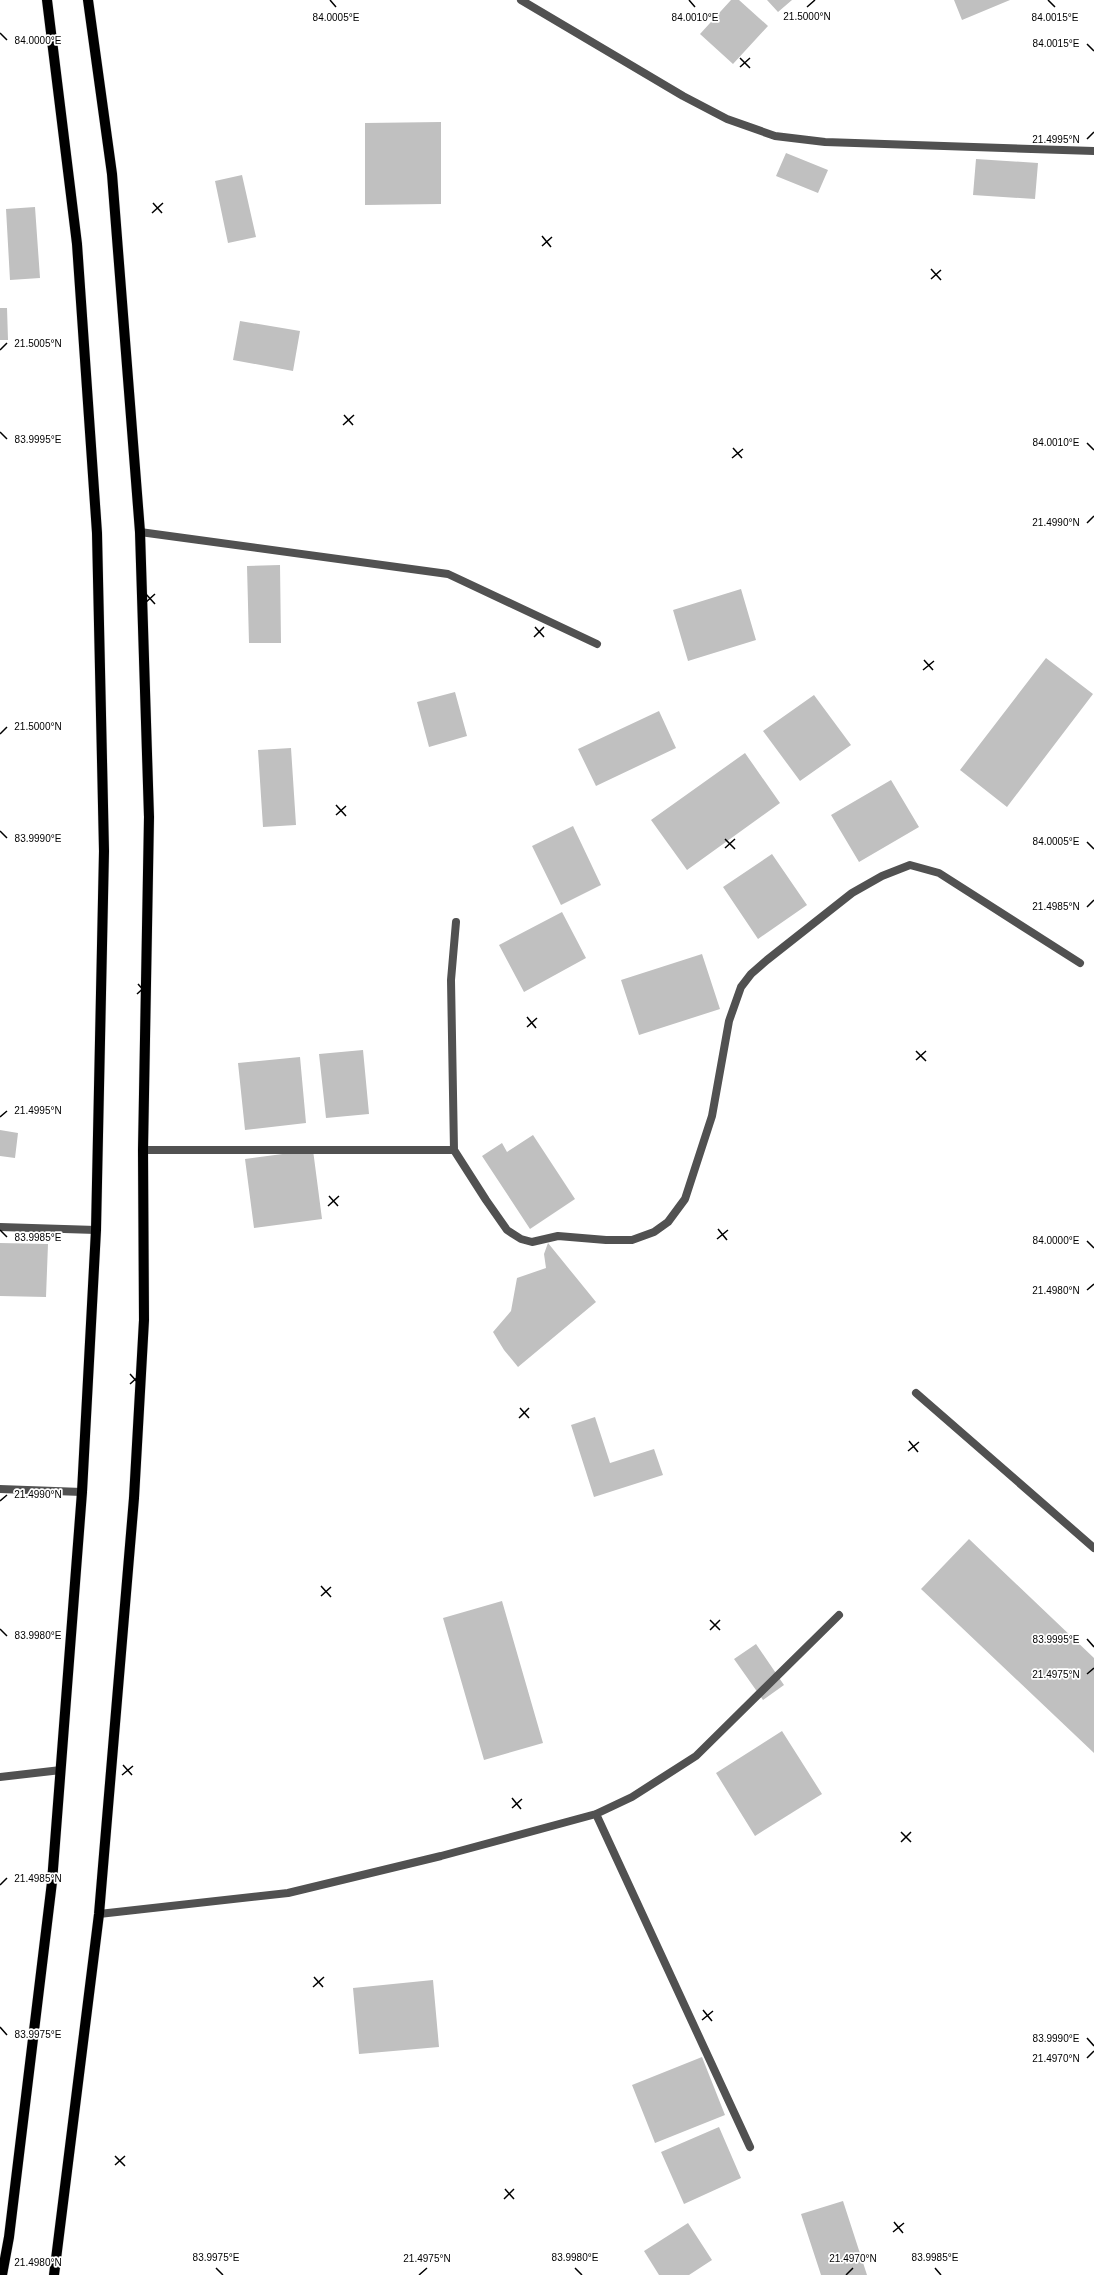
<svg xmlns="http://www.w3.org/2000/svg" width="1094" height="2275" viewBox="0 0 1094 2275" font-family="Helvetica,sans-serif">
  <rect width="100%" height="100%" fill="#fff"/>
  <path fill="#c0c0c0" d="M731 0H739L768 26 733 64 700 34Z
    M767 0H792L778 12Z
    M954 0H1010L962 20Z
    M441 122V204L365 205V123Z
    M786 153 828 170 818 193 776 176Z
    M976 159 1038 163 1035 199 973 195Z
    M242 175 256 237 228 243 215 181Z
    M35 207 40 278 10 280 6 209Z
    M0 308H7L8 340H0Z
    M240 321 300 331 293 371 233 360Z
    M280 565 281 643H249L247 566Z
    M741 589 756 640 688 661 673 610Z
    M1046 658 1093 694 1007 807 960 770Z
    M455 692 467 736 429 747 417 702Z
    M814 695 851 745 800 781 763 731Z
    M659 711 676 748 596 786 578 749Z
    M291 748 296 825 263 827 258 750Z
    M745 753 780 803 687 870 651 820Z
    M891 780 919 827 859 862 831 815Z
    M573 826 601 885 561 905 532 846Z
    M772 854 807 905 758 939 723 887Z
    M562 912 586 958 524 992 499 945Z
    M702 954 720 1009 639 1035 621 980Z
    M363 1050 369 1114 326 1118 319 1054Z
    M300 1057 306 1123 245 1130 238 1063Z
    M0 1130 18 1133 15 1158 0 1156Z
    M533 1135 575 1199 530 1229 482 1156 502 1143 507 1152Z
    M313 1150 322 1219 254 1228 245 1159Z
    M0 1243 48 1244 46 1297 0 1296Z
    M548 1243 596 1302 518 1367 504 1350 493 1332 511 1311 517 1278 546 1268 544 1254Z
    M595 1417 610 1463 654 1449 663 1475 594 1497 571 1425Z
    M969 1539 1094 1658V1753L921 1589Z
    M502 1601 543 1743 484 1760 443 1618Z
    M756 1644 784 1685 763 1700 734 1659Z
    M782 1731 822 1794 755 1836 716 1773Z
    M433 1980 439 2047 359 2054 353 1988Z
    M702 2057 725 2115 655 2143 632 2085Z
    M719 2127 741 2178 684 2204 661 2152Z
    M843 2201 867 2275H821L801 2214Z
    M688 2223 712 2260 689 2275H659L644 2251Z"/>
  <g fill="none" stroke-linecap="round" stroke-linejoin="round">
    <g stroke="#dbdbdb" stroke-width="11">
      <path id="primary" d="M2 2275 9 2237 52 1882 82 1492 96 1230 104 851 97 533 77 244 47 0
        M54 2275 99 1914 134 1498 144 1320 143 1150 149 817 140 532 112 174 88 0"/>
    </g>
    <path stroke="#515151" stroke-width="8" d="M521 0 683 96 727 119 775 136 825 142 1094 151
      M140 532 448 574 597 644
      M143 1150H454L451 980 456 922
      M454 1150 486 1200 507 1230 521 1239 532 1242 558 1236 606 1240H632L654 1232 668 1222 685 1199 712 1116 729 1021 741 987 751 974 767 960 852 893 882 876 910 865 939 873 1080 963
      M0 1227 96 1230
      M916 1393 1094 1548
      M0 1489 82 1492
      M0 1777 61 1770
      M596 1814 750 2147
      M99 1914 288 1893 441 1856 596 1814 632 1797 696 1756 839 1615"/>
    <use href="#primary" stroke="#000" stroke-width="10"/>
  </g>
  <path fill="none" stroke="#000" stroke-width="1.5" d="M330 0 336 7M689 0 695 7M1048 0 1055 7M807 7 815 0M0 33 7 40M1087 44 1094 51M740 58 750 68M740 67 750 58M1087 139 1094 132M153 203 162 213M152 213 163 203M542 236 551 247M542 246 552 237M931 269 941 280M931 279 941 270M0 350 7 343M344 415 353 425M343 425 354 415M0 432 7 439M1087 443 1094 450M733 448 742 458M732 458 743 449M1087 523 1094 516M145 593 155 604M145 603 155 594M535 627 544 637M534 637 544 627M924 660 933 670M923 670 934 661M0 734 7 727M336 805 346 816M336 815 346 806M0 831 7 838M725 839 735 849M1087 842 1094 849M725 848 735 839M1087 907 1094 900M138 984 147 994M137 994 148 984M527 1017 536 1028M527 1027 537 1018M916 1051 926 1061M916 1060 926 1051M0 1117 7 1111M329 1196 338 1206M328 1206 339 1196M718 1229 727 1240M0 1230 7 1237M717 1239 728 1230M1087 1241 1094 1248M1087 1290 1094 1284M130 1374 140 1385M130 1384 140 1375M520 1408 529 1418M519 1418 529 1408M909 1441 918 1452M908 1451 919 1442M0 1501 7 1495M321 1586 331 1597M321 1596 331 1587M710 1620 720 1630M0 1629 7 1636M710 1630 720 1620M1087 1639 1094 1647M1087 1674 1094 1668M123 1765 132 1775M122 1775 133 1766M512 1798 521 1809M512 1808 522 1799M901 1832 911 1842M901 1842 911 1832M0 1885 7 1878M314 1977 323 1987M313 1987 324 1977M703 2010 712 2021M702 2020 713 2011M0 2027 7 2035M1087 2038 1094 2046M1087 2058 1094 2051M115 2156 125 2166M115 2165 125 2156M505 2189 514 2199M504 2199 514 2189M894 2222 903 2233M893 2232 904 2223M216 2268 223 2275M575 2268 582 2275M935 2268 941 2275M0 2269 7 2262M419 2275 427 2268M846 2275 853 2268"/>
  <g font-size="10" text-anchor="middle" fill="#000" stroke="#fff" stroke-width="3.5" stroke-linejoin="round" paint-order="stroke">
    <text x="807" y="20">21.5000°N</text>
    <text x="1055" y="21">84.0015°E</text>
    <text x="336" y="21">84.0005°E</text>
    <text x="695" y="21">84.0010°E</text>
    <text x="38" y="44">84.0000°E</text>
    <text x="1056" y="47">84.0015°E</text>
    <text x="1056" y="143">21.4995°N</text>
    <text x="38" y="347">21.5005°N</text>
    <text x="38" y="443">83.9995°E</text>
    <text x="1056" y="446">84.0010°E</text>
    <text x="1056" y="526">21.4990°N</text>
    <text x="38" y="730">21.5000°N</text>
    <text x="38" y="842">83.9990°E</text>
    <text x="1056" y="845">84.0005°E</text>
    <text x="1056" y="910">21.4985°N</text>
    <text x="38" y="1114">21.4995°N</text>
    <text x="38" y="1241">83.9985°E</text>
    <text x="1056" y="1244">84.0000°E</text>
    <text x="1056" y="1294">21.4980°N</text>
    <text x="38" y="1498">21.4990°N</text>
    <text x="38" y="1639">83.9980°E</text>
    <text x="1056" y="1643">83.9995°E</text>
    <text x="1056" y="1678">21.4975°N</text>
    <text x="38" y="1882">21.4985°N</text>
    <text x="38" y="2038">83.9975°E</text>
    <text x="1056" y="2042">83.9990°E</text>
    <text x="1056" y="2062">21.4970°N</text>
    <text x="216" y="2261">83.9975°E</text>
    <text x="575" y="2261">83.9980°E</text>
    <text x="935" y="2261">83.9985°E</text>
    <text x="427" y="2262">21.4975°N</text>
    <text x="853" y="2262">21.4970°N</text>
    <text x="38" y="2266">21.4980°N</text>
  </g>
</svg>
